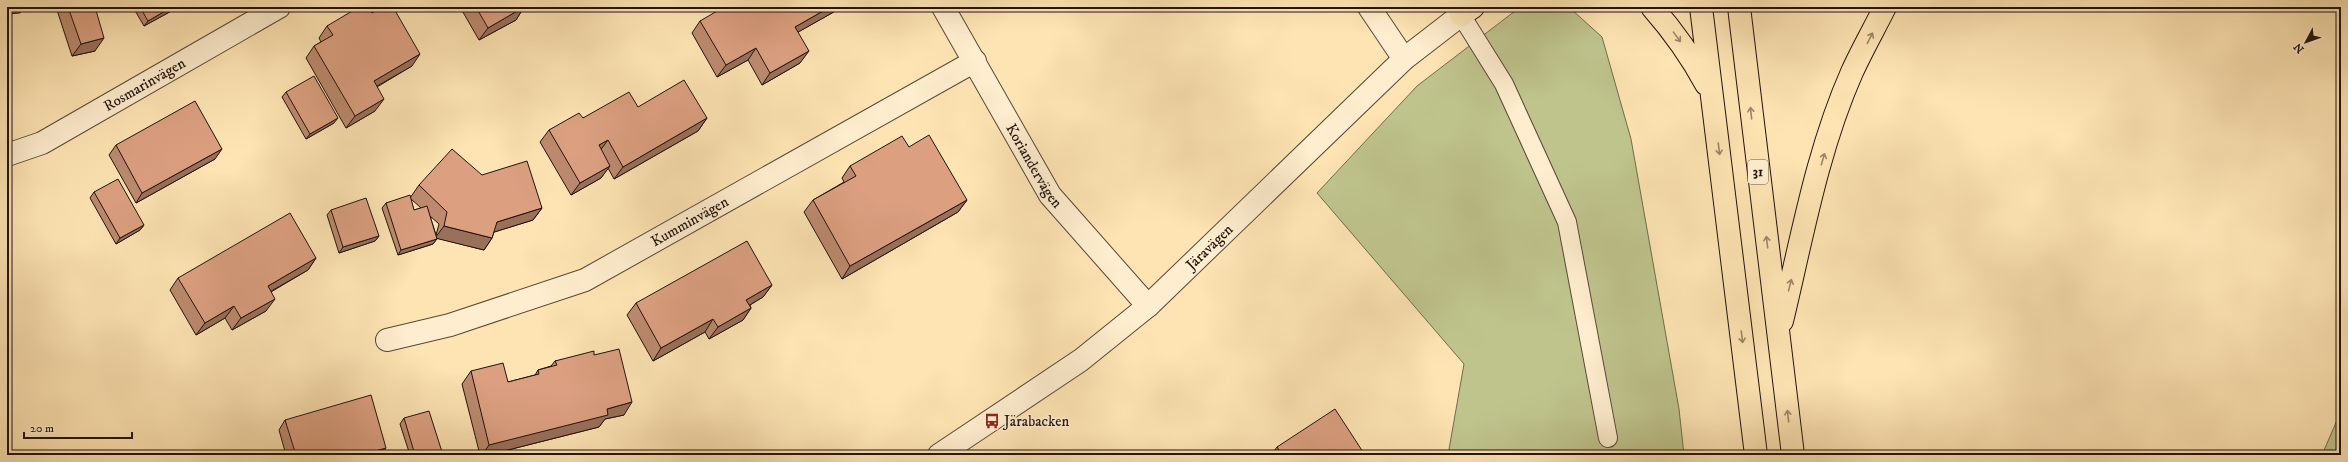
<svg xmlns="http://www.w3.org/2000/svg" width="2348" height="462" viewBox="0 0 2348 462" font-family="'IM FELL DW Pica',serif">
  <rect width="100%" height="100%" fill="#fee4b3"/>
  <filter id="stains"><feTurbulence type="fractalNoise" baseFrequency=".005" numOctaves="4"/><feColorMatrix values="0 0 0 0 .2 0 0 0 0 .09 0 0 0 0 .02 0 0 0 .5 -.17"/></filter>
  <radialGradient id="worn" r=".72"><stop offset=".6" stop-color="#630" stop-opacity="0"/><stop offset="1" stop-color="#630" stop-opacity=".3"/></radialGradient>
  <path fill="#bfc48d" stroke="#6f6c4e" d="M1571 9 1602 37 1631 139 1679 409 1684 455H1448L1464 364 1317 193 1417 86 1515 11Z
    M2341 411V455H2322Z"/>
  <g fill="none" stroke-linecap="round" stroke-linejoin="round">
    <g stroke="#574737" stroke-width="20">
      <path id="service" d="M1461 15 1504 84 1567 222 1608 438"/>
    </g>
    <g stroke="#574737" stroke-width="24">
      <g id="minor">
        <path id="s1" d="M943 7 1050 195 1148 306"/>
        <path id="s2" d="M7 155 42 143 279 7"/>
        <path id="s3" d="M387 340 450 325 585 280 975 61"/>
      </g>
    </g>
    <g stroke="#574737" stroke-width="24">
      <g id="tertiary">
        <path d="M1369 7 1404 59"/>
        <path id="s4" d="M939 455 1081 360 1148 306 1404 59 1461 15"/>
      </g>
    </g>
    <g stroke="#1f130e" stroke-width="24">
      <path id="trunk" d="M1652 7C1673 31 1691 56 1706 84
        M1701 7 1756 455
        M1739 7 1793 455
        M1461 15 1473 7
        M1782 321C1802 238 1817 151 1852 72 1862 50 1874 29 1885 7"/>
    </g>
    <use href="#service" stroke="#feedce" stroke-width="18"/>
    <use href="#minor" stroke="#feedce" stroke-width="22"/>
    <use href="#tertiary" stroke="#feedce" stroke-width="22"/>
    <use href="#trunk" stroke="#fee4b3" stroke-width="22"/>
  </g>
  <path fill="#bd8a6f" stroke="#1f130e" fill-rule="evenodd" d="M56 7H98L95 8V51L72 56Z
    M133 7H176L175 9 144 26Z
    M460 7H524L516 20 479 40Z
    M839 9 798 32 800 63 762 85 748 60 717 77 692 33 700 21Z
    M372 13 412 66 377 87 375 111 346 128 306 58 314 46 321 42 319 38 327 26Z
    M286 92 334 123 306 139 282 97Z
    M638 107 707 118 698 131 614 179 608 168 601 178 571 195 540 142 549 130 583 118Z
    M116 145 215 159 136 203 109 155Z
    M909 147 967 200 958 212 842 279 804 212 813 200 844 182 842 178 850 166Z
    M482 175 542 208 533 220 494 232 492 238 484 250 437 238 433 244 398 255 382 208 386 203 410 198 419 185ZM410 198 421 208 414 210ZM430 216 439 224 436 235Z
    M94 192 144 225 140 230 116 244 90 198Z
    M331 210 379 236 375 241 339 253 327 215Z
    M316 258 308 270 271 292 266 311 232 330 225 318 196 335 170 290 178 278Z
    M772 285 763 297 750 305 751 308 743 320 709 339 705 332 653 361 627 315 636 303Z
    M594 355 624 415 605 419 599 427 488 455H480L462 384 471 371 508 382 535 375 538 370 551 366 555 361Z
    M404 418 443 455H410L400 424Z
    M285 420 381 455H286L279 430Z
    M1277 447 1365 455H1271Z"/>
  <path fill="#9a705a" stroke="#1f130e" d="M7 7H47L23 9 20 13 7 14Z
    M172 7H176L175 9 144 26 148 21Z
    M524 7 516 20 479 40 488 28Z
    M830 7H841L839 9 786 39 795 27Z
    M104 38 95 51 72 56 81 44Z
    M756 48 748 60 717 77 726 65Z
    M809 51 800 63 762 85 770 73Z
    M420 54 412 66 365 93 374 81Z
    M384 99 375 111 346 128 355 116Z
    M338 118 334 123 306 139 310 134Z
    M707 118 698 131 614 179 623 167Z
    M608 140 599 152V145Z
    M222 149 215 159 136 203 142 193Z
    M610 166 601 178 571 195 580 183Z
    M967 200 958 212 842 279 850 266Z
    M542 208 533 220 488 234 497 222Z
    M144 225 140 230 116 244 120 238Z
    M444 226 492 238 484 250 435 238Z
    M379 236 375 241 339 253 343 247Z
    M437 239 433 244 398 255 401 250Z
    M316 258 308 270 259 298 268 286Z
    M772 285 763 297 738 312 746 300Z
    M275 299 266 311 232 330 241 318Z
    M234 306 225 318 196 335 205 323Z
    M751 308 743 320 709 339 718 327Z
    M713 319 705 332 653 361 661 348Z
    M632 402 624 415 605 419 599 427 488 455H482L489 445 607 409Z
    M386 448 381 455H361Z"/>
  <path fill="#dca081" stroke="#1f130e" d="M68 7H95L104 38 81 44Z
    M140 7H172L148 21Z
    M359 7H368L372 13 382 7H393L420 54 374 81 384 99 355 116 314 46 333 35 327 26Z
    M476 7H524L488 28Z
    M724 7H830L795 27 809 51 770 73 756 48 726 65 700 21Z
    M314 76 338 118 310 134 286 92Z
    M684 80 707 118 623 167 608 140 599 145 610 166 580 183 549 130 579 113 583 118 629 92 638 107Z
    M195 101 222 149 142 193 116 145Z
    M929 135 967 200 850 266 813 200 856 176 850 166 902 136 909 147Z
    M452 149 482 175 527 161 542 208 497 222 492 238 444 226 447 212 419 185Z
    M118 179 144 225 120 238 94 192Z
    M410 195 414 210 427 206 437 239 401 250 386 203Z
    M366 198 379 236 343 247 331 210Z
    M290 213 316 258 268 286 275 299 241 318 234 306 205 323 178 278Z
    M747 241 772 285 746 300 751 308 718 327 713 319 661 348 636 303Z
    M619 349 632 402 607 409 608 415 489 445 471 371 503 363 508 382 539 374 538 370 557 365 555 361 594 351V355Z
    M371 395 386 448 361 455H296L285 420Z
    M1335 409 1365 455H1282L1277 447Z
    M429 411 443 455H415L404 418Z"/>
  <defs><path id="oneway-shaft" d="M-6 0H5M1.5-3L5.5 0L1.5 3" fill="none" stroke-width="1.6" stroke-linecap="round" stroke-linejoin="round"/></defs>
  <g stroke="#9a8669">
    <use href="#oneway-shaft" transform="translate(1677 37) rotate(54)"/>
    <use href="#oneway-shaft" transform="translate(1870 38) rotate(-63)"/>
    <use href="#oneway-shaft" transform="translate(1751 113) rotate(-97)"/>
    <use href="#oneway-shaft" transform="translate(1719 149) rotate(83)"/>
    <use href="#oneway-shaft" transform="translate(1823 159) rotate(-73)"/>
    <use href="#oneway-shaft" transform="translate(1767 242) rotate(-97)"/>
    <use href="#oneway-shaft" transform="translate(1790 285) rotate(-76)"/>
    <use href="#oneway-shaft" transform="translate(1742 337) rotate(83)"/>
    <use href="#oneway-shaft" transform="translate(1788 416) rotate(-97)"/>
  </g>
  <defs>
    <g id="bus-bare" transform="scale(1.2)"><path d="M-5-6H5V4H4V6H2V4H-2V6H-4V4H-5ZM-3.5-4V0h7V-4ZM-3.5 1.2v1.5H-2V1.2ZM2 1.2v1.5H3.5V1.2Z" fill="#8f2418" stroke="#feedce" stroke-width="2.5" paint-order="stroke"/></g>
  </defs>
  <g fill-rule="evenodd">
    <use href="#bus-bare" x="992" y="421"/>
  </g>
  <g text-anchor="middle" dominant-baseline="central" stroke-width="3" stroke-linejoin="round" paint-order="stroke">
    <rect fill="#feedce" stroke="#625448" stroke-width="1" x="1748" y="160" width="20" height="24" rx="3"/>
    <g font-size="14" font-weight="bold" fill="#1f130e">
      <text x="1758" y="172">31</text>
    </g>
    <g font-size="15" fill="#1f130e" stroke="#feedce">
      <text stroke="none"><textPath href="#s2" startOffset="155">Rosmarinvägen</textPath></text>
      <text stroke="none"><textPath href="#s1" startOffset="183">Koriandervägen</textPath></text>
      <text stroke="none"><textPath href="#s3" startOffset="327">Kumminvägen</textPath></text>
      <text stroke="none"><textPath href="#s4" startOffset="342">Järavägen</textPath></text>
    </g>
    <g font-size="15" fill="#1f130e" stroke="#feedce" text-anchor="start">
      <text x="1004" y="421">Järabacken</text>
    </g>
  </g>
  <rect width="2348" height="462" fill="none" stroke="#fee4b3" stroke-width="24"/>
  <rect x="8" y="8" width="2332" height="446" fill="none" stroke="#1f130e" stroke-width="2"/>
  <rect x="12" y="12" width="2324" height="438" fill="none" stroke="#1f130e"/>
  <g transform="translate(2306 42) rotate(229)" stroke="#feedce" stroke-width="3" paint-order="stroke">
  <path d="M0-3L7 15L0 10L-7 15Z" fill="#1f130e"/>
  <text y="-6" font-size="11" font-weight="bold" text-anchor="middle" fill="#1f130e">N</text>
  </g>
  <path d="M24 432v6h108v-6" fill="none" stroke="#1f130e" stroke-width="2"/>
  <text x="30" y="432" font-size="12" fill="#1f130e" stroke="#feedce" stroke-width="3" paint-order="stroke">20 m</text>
  <rect width="100%" height="100%" filter="url(#stains)"/>
  <rect width="100%" height="100%" fill="url(#worn)"/>
</svg>
